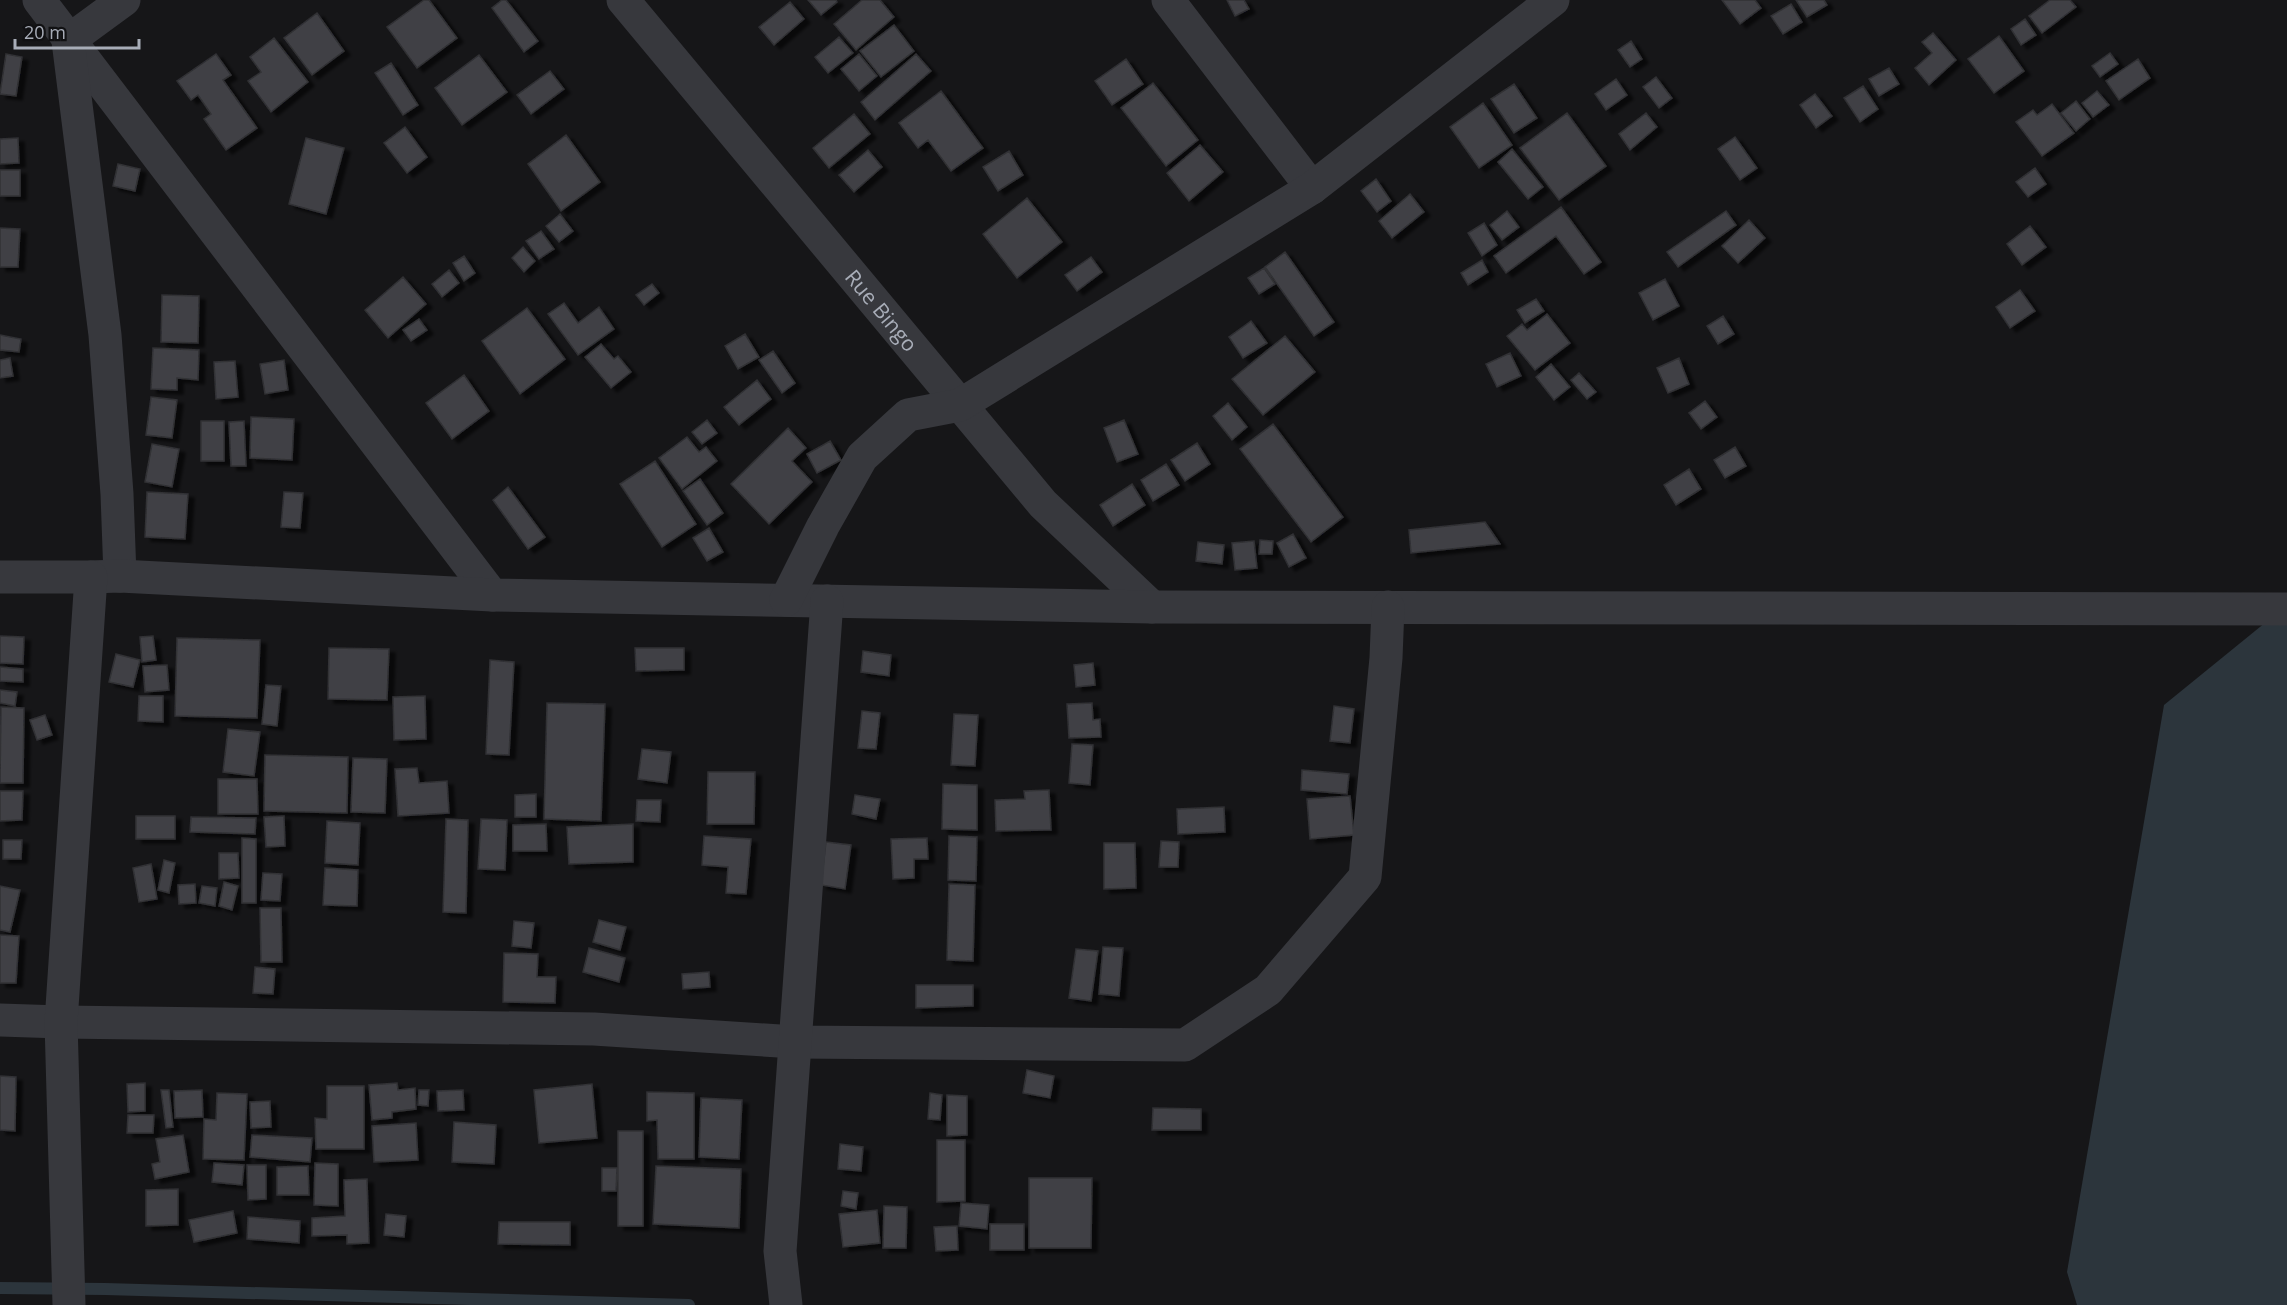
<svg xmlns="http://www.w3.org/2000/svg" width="2287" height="1305" viewBox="0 0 2287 1305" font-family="'Open Sans',sans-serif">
  <defs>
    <filter id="shadow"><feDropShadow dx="6" dy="4" stdDeviation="1.5" flood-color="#0009"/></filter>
  </defs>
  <rect width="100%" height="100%" fill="#161618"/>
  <path fill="#2c353c" d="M2287 605V1305H2077L2067 1272 2164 705Z"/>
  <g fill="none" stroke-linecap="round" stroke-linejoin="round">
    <path stroke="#2c353c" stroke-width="12" d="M0 1288 105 1289 689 1305"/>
  </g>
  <path fill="#404145" stroke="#303034" stroke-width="1.5" filter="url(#shadow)" d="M424 0H429L457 38 417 68 387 27Z
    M502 0H506L538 41 524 52 492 8Z
    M808 0H836L837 2 821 15Z
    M862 0H880L894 17 856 50 834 24Z
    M1227 0H1244L1249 9 1235 16Z
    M1722 0H1755L1761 8 1740 24Z
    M1796 0H1824L1827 5 1807 17Z
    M2050 0H2070L2076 7 2042 33 2029 16Z
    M790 2 804 19 774 45 759 27Z
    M1791 4 1802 22 1783 34 1771 16Z
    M317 13 344 51 312 75 284 38Z
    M2025 19 2036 35 2021 45 2011 29Z
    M894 25 914 51 881 77 860 51Z
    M1933 33 1956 60 1929 85 1915 68 1932 53 1922 42Z
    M1999 36 2024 71 1994 93 1968 59Z
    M839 37 853 53 828 73 815 57Z
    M274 38 308 82 271 112 248 81 261 72 250 57Z
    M1631 41 1642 59 1630 67 1618 50Z
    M2110 53 2118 64 2100 77 2092 66Z
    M6 54 22 57 16 96 0 94Z
    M216 54 231 75 223 80 257 128 226 150 204 119 211 114 198 95 191 100 177 81Z
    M859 54 877 76 859 91 841 69Z
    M916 54 931 71 875 120 861 102Z
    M479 55 507 92 462 125 435 88Z
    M1126 59 1143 84 1112 105 1095 81Z
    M2138 59 2150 78 2119 100 2106 81Z
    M391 63 418 105 403 115 375 73Z
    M1889 68 1899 84 1879 96 1869 79Z
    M550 71 564 89 531 114 517 95Z
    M1656 77 1672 98 1659 108 1643 87Z
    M1616 79 1627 95 1606 110 1595 94Z
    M1153 83 1198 140 1166 166 1121 108Z
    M1514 84 1537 118 1514 133 1491 99Z
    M1863 86 1878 109 1860 122 1844 98Z
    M941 91 983 148 951 171 928 140 918 148 899 123Z
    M2097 91 2109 105 2093 117 2082 103Z
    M1815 94 1832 116 1816 128 1800 105Z
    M2076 101 2090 119 2076 131 2061 113Z
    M1483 103 1512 145 1479 168 1450 127Z
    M2052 104 2074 133 2042 156 2016 122 2033 110 2037 115Z
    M1567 113 1606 166 1559 200 1520 148Z
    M1646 113 1657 127 1630 150 1619 134Z
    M854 114 870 134 829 168 813 148Z
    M405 127 427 157 407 173 384 143Z
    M566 135 600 182 561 211 528 164Z
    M1735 137 1757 168 1740 180 1718 149Z
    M18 138 19 163 0 164V139Z
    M306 138 344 148 326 214 289 204Z
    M1200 145 1223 172 1189 201 1167 173Z
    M1512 149 1543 187 1528 199 1498 162Z
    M868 150 882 167 854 192 839 175Z
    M1009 151 1023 175 998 191 983 167Z
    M118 164 140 169 135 191 113 186Z
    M2035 168 2046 184 2028 197 2016 182Z
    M0 170H20V196H0Z
    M1376 179 1391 201 1377 212 1361 191Z
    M1410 194 1424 212 1392 238 1379 221Z
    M1027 198 1062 242 1017 278 983 234Z
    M1561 207 1601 262 1584 274 1556 236 1506 273 1494 256Z
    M1507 211 1519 227 1502 240 1490 225Z
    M1726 211 1736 225 1678 267 1667 252Z
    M560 214 573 231 559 242 546 226Z
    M1749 220 1765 238 1738 263 1722 246Z
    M1484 223 1497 245 1482 256 1468 233Z
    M2030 226 2046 247 2022 265 2007 244Z
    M0 228 20 229 18 267H0Z
    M541 231 554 249 539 259 526 241Z
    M523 247 535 261 524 272 512 258Z
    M1285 252 1334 322 1314 336 1265 267Z
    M464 256 475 273 464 281 453 263Z
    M1091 257 1102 272 1077 291 1065 275Z
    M1482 260 1488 272 1468 285 1461 273Z
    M1264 268 1275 284 1259 294 1248 278Z
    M449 270 459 283 442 297 432 284Z
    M403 277 426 304 388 338 365 310Z
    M1665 279 1679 306 1653 320 1639 293Z
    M652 284 659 293 644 305 636 295Z
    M2020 290 2035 311 2010 328 1996 307Z
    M162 295 199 296 198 343 161 342Z
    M1536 299 1544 311 1525 323 1517 310Z
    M564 303 578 323 599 307 614 329 578 355 548 314Z
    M527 308 565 359 520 394 482 341Z
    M1547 314 1570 343 1535 370 1507 336 1522 324 1527 330Z
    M1723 316 1734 334 1718 344 1707 326Z
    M419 319 427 330 411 341 403 330Z
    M1251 321 1267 343 1243 358 1229 337Z
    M745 334 759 357 738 369 725 346Z
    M0 335 21 339 19 352 0 350Z
    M1285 336 1315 372 1263 415 1232 379Z
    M601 344 614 359 618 356 631 372 611 388 585 357Z
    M153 348 199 350 198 380 177 378V390L151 389Z
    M773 351 795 383 782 393 759 360Z
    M1510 353 1521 376 1497 387 1486 364Z
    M10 358 13 376 0 378V360Z
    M1679 358 1689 384 1668 393 1657 368Z
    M284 360 288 390 265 394 260 364Z
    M235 361 238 397 216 399 214 362Z
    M1551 364 1570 387 1554 400 1536 377Z
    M1579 373 1596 392 1587 399 1571 380Z
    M464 375 489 411 452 439 426 403Z
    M757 380 771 399 739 425 724 407Z
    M151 397 177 400 172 438 146 435Z
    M1705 401 1717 417 1701 429 1689 413Z
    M1228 403 1247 427 1232 440 1213 416Z
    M251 417 294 419 292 460 250 458Z
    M707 420 717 433 702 444 692 432Z
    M1124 420 1138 454 1117 462 1104 428Z
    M201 421H224V461H201Z
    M244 421 246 466H231L229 422Z
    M1273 424 1343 517 1311 542 1240 449Z
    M788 428 806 448 792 461 812 482 769 524 731 484Z
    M687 437 699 452 706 447 717 461 682 489 659 458Z
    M830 441 841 460 817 473 807 454Z
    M1197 443 1210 464 1185 481 1171 460Z
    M152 444 179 449 172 487 145 482Z
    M1735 447 1746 466 1725 478 1714 460Z
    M655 461 696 524 662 547 620 484Z
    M1166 464 1179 485 1153 501 1141 480Z
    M1689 469 1701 489 1676 505 1664 485Z
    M700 479 723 513 707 525 683 491Z
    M1132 484 1145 505 1113 526 1100 505Z
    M508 487 545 537 528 549 493 500Z
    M147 492 188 494 185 539 145 537Z
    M284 492 303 493 300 528 281 527Z
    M1485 522 1500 544 1411 553 1409 530Z
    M709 528 723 552 707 561 693 538Z
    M1293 534 1306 558 1289 567 1277 543Z
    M1260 540 1273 541 1272 554H1259Z
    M1254 541 1257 568 1235 570 1232 543Z
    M1198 542 1224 545 1222 564 1196 561Z
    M0 636 24 637 23 664 0 663Z
    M153 636 156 660 142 662 140 637Z
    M177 638 260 640 257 718 175 716Z
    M329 648 389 649 387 700 328 699Z
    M635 648H684V670L636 671Z
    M863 651 891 655 889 676 861 672Z
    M116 654 140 660 133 687 109 682Z
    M490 660 514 662 509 755 486 754Z
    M1093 663 1095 685 1076 687 1074 665Z
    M167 665 169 690 145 692 143 666Z
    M0 667 23 669V682L0 681Z
    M266 685 281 686 277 726 262 724Z
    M0 690 17 692 15 706 0 703Z
    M139 696H163V722L138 721Z
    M425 696 426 739 394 740 393 697Z
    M547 703 605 704 601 821 544 819Z
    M1092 703 1093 720 1100 719 1101 737 1069 738 1067 704Z
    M1334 706 1354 709 1350 743 1330 741Z
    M1 707 24 708 23 783H0Z
    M862 711 880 713 876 749 858 748Z
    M954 714 978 715 975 766 951 765Z
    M45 715 52 735 37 740 30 720Z
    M228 729 260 732 254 776 223 772Z
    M1072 744 1093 745 1090 785 1069 783Z
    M642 749 671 752 667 783 638 779Z
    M265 755 348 757 347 813 264 811Z
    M353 758 387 759 385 813 351 812Z
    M417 768 419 783 447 781 449 813 398 816 395 769Z
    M1302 770 1349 774 1347 794 1301 790Z
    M708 772H755L754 824H707Z
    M218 779H257L258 814H218Z
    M943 784 977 785V830L942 829Z
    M1049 790 1051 830 996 831 995 800 1025 799 1024 791Z
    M0 791H23L22 820 0 821Z
    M536 794V817H515V795Z
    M855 795 880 799 876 819 852 814Z
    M1350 796 1354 835 1310 839 1307 799Z
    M637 800H661L660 822 636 821Z
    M1224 807 1225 832 1178 834 1177 809Z
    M136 816H175V839H136Z
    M284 816 285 846 266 847 264 817Z
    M191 817 256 818 255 834 190 832Z
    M446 819 468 820 466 913 443 912Z
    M481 819 507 820 505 870 478 869Z
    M327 821 360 823 358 865 325 863Z
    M546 824 547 851H513V825Z
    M633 824V862L569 864 567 827Z
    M704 836 751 839 746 894 726 893 728 867 702 865Z
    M949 836 977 837 976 881 948 880Z
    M242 838 256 839V903H242Z
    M927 838 928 859H914V878L893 879 891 839Z
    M3 840H22L21 859H3Z
    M1161 841 1179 842 1178 867H1159Z
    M826 842 851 845 845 889 821 885Z
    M1104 843H1135L1136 888 1104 889Z
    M219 853H238L239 878 219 879Z
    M164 860 175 863 169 893 158 890Z
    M151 864 157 899 139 902 133 868Z
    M325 868 358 870 357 906 323 905Z
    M263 873 282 874 280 901 261 900Z
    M224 882 238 886 232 910 219 906Z
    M195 884 196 903 179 904 178 885Z
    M949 884 975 885 973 961 947 960Z
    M0 886 20 890 10 932 0 930Z
    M202 886 217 888 215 906 199 903Z
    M260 908H281L282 962H261Z
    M599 920 626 927 620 950 593 942Z
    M514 921 534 923 531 948 512 946Z
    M0 935 19 936 16 983H0Z
    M1103 947 1123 948 1119 996 1099 994Z
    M589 948 625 958 619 982 583 972Z
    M1076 949 1098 951 1091 1001 1069 998Z
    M504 953 538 954 537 977H556L555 1003 503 1002Z
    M255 967 275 969 273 994 253 993Z
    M709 972 710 987 683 989 682 974Z
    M916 985H973V1006L916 1008Z
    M1027 1070 1054 1076 1050 1098 1023 1093Z
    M0 1076 16 1077 15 1131 0 1130Z
    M145 1083V1111L128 1112 127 1084Z
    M397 1083 398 1090 415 1088 416 1109 392 1112V1118L372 1120 369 1085Z
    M592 1084 597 1138 539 1143 534 1090Z
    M327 1086H364V1149H316L315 1118 327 1119Z
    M161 1090H169L173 1127 166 1128Z
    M202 1090 203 1117 175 1118 174 1091Z
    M419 1090H429L428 1106 418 1105Z
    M463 1090 464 1110 438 1111 437 1091Z
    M647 1092 694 1093V1159H658L657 1120 647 1121Z
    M217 1093 247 1094 244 1160 203 1159 204 1119 216 1120Z
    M930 1093 942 1095 940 1120 928 1119Z
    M947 1095 967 1096V1135L947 1136Z
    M701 1098 742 1100 739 1159 699 1157Z
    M270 1101 271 1127 251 1128 250 1102Z
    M1153 1108 1201 1109V1130H1152Z
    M128 1115H154L153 1133H127Z
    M454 1122 496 1125 494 1164 452 1162Z
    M416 1123 418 1160 374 1162 372 1126Z
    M618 1131H643V1226H618Z
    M183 1135 189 1172 155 1179 152 1164 160 1162 156 1139Z
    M252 1135 312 1138 310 1162 250 1157Z
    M937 1140H965V1201L937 1202Z
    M840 1144 863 1147 861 1171 838 1169Z
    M214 1163 244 1165 242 1185 212 1182Z
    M315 1163 338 1164V1206L314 1205Z
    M247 1165H266V1199L248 1200Z
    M308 1166 309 1195H277V1167Z
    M656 1166 741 1169 739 1228 653 1224Z
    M602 1168H617L616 1191H602Z
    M1029 1178H1092L1091 1248H1029Z
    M367 1179 369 1243 347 1244V1235L312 1236V1218L345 1216 344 1180Z
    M178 1189V1225L146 1226V1190Z
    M843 1191 858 1193 856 1209 841 1206Z
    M961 1203 989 1205 987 1229 959 1226Z
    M884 1206 907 1207 906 1248H883Z
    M877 1210 880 1243 843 1247 839 1214Z
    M233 1211 237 1233 194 1242 189 1220Z
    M386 1214 406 1216 404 1237 384 1235Z
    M248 1217 300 1221 299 1243 247 1239Z
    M499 1222H570V1245L498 1244Z
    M990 1224H1024V1250H990Z
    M957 1226 958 1250 936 1251 934 1227Z"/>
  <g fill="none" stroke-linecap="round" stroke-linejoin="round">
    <g stroke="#37383d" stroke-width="33">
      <path d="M39 0 492 595"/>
      <path id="s1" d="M623 0 1043 504 1152 607"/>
      <path d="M1168 0 1312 188"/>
      <path d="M120 576 117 494 105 335 68 41 124 0"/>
      <path d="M91 577 120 576 492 595 1152 607 2287 609"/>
      <path d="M786 600 823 526 862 457 908 415 960 405 1312 188 1553 0"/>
      <path d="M0 1020 61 1022 594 1029 795 1042 1185 1045 1268 990 1365 877 1386 658 1388 607"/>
      <path d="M786 1305 780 1251 827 601"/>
    </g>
    <path stroke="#37383d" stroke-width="33" d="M0 577H91L61 1022 69 1305"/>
  </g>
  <g text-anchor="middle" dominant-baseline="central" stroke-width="4.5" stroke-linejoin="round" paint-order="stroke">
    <g font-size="21" fill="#a8adb8" stroke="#111113">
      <text stroke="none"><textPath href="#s1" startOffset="404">Rue Bingo</textPath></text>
    </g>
  </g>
  <path d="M15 39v9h124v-9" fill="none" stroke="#a8adb8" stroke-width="3"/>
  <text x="24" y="39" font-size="18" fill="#a8adb8" stroke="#111113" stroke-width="4.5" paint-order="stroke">20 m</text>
</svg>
